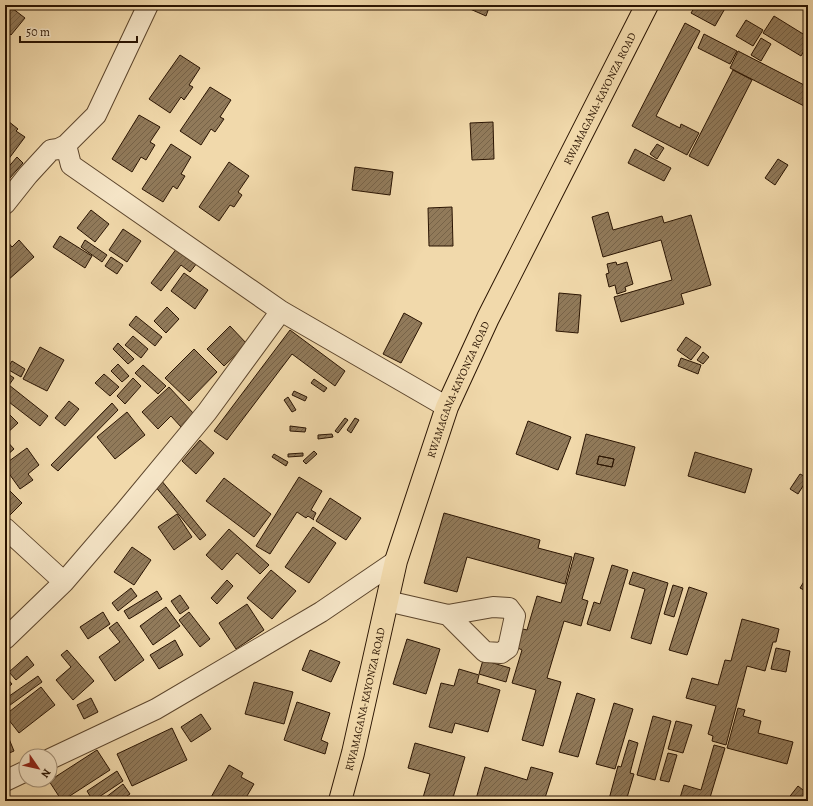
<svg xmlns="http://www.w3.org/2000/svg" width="813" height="806" viewBox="0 0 813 806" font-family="Alegreya,serif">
  <defs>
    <pattern id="building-hatch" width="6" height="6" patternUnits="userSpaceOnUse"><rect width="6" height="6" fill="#917a5a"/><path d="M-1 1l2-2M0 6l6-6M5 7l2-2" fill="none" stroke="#776348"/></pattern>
  </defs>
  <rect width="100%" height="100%" fill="#f1d9ab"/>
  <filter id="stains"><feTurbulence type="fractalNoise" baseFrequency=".005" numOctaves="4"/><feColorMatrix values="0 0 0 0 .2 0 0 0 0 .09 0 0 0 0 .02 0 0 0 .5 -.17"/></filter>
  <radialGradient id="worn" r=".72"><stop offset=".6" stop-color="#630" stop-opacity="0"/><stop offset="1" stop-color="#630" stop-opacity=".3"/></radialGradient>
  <path fill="url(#building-hatch)" stroke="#2a1402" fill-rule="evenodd" d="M5 5H8L25 18 11 35 5 30Z
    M461 5H490L486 16Z
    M696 5H727L715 26 691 13Z
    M774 16 808 37V44L801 56 763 33Z
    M746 20 763 30 753 46 736 36Z
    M685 23 700 31 656 116 680 128 681 124 699 133 687 155 632 126Z
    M704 34 737 51 730 64 698 48Z
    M761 38 771 44 761 61 751 55Z
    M738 51 808 87V108L730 68Z
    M180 55 200 68 189 85 193 87 184 100 181 97 170 113 149 99Z
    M733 70 752 80 708 166 689 156Z
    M210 87 231 100 220 117 224 119 215 132 211 129 201 145 180 131Z
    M139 115 160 127 150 142 155 145 146 160 141 157 132 172 112 159Z
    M8 121 18 129 16 131 25 137 5 164V122L7 123Z
    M493 122 494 159 472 160 470 123Z
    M171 144 191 157 181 174 185 176 177 189 173 186 163 202 142 189Z
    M657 144 664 148 657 159 650 154Z
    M635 149 671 168 664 181 628 163Z
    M17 157 23 163 10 178 5 174V171Z
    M778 159 788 165 775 185 765 178Z
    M229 162 249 176 238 192 242 195 234 207 230 205 219 221 199 207Z
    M355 167 393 172 390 195 352 190Z
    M452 207 453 246H429L428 208Z
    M91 210 109 224 95 242 77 228Z
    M608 212 613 230 662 216 664 223 691 215 711 285 681 294 684 304 621 322 614 297 672 280 661 240 603 257 592 217Z
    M123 229 141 241 127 262 109 250Z
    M60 236 92 256 85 268 53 247Z
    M19 240 34 257 7 281 5 279V243L7 241 12 247Z
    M85 240 107 255 102 262 81 247Z
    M177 248 197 263 190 272 181 265 161 291 151 283Z
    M111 257 123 265 117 274 105 266Z
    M616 262 617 265 627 262 633 284 625 287 626 291 617 294 615 285 609 287 606 274 609 273 607 264Z
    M184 273 208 290 195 309 171 291Z
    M559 293 581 295 578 333 556 331Z
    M167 307 179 319 166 333 154 321Z
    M404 313 422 323 401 363 383 354Z
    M136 316 162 337 155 346 129 325Z
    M230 326 247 344 224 366 207 349Z
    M290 330 345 371 335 386 292 354 227 440 214 431Z
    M133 336 148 349 141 358 125 345Z
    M686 337 701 347 691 360 677 350Z
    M118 343 134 359 128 364 113 349Z
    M40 347 64 360 47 391 23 379Z
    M194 349 217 372 189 401 165 378Z
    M703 352 709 357 703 364 697 360Z
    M681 358 701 365 698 374 678 366Z
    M12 361 25 369 21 377 7 369Z
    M118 364 129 376 122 382 111 371Z
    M143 365 166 386 158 394 135 373Z
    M5 372 14 378 9 385 48 416 40 426 5 399Z
    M104 374 119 387 110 396 95 383Z
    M133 378 141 386 125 404 117 396Z
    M314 379 327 388 324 392 311 383Z
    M169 387 194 414 181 427 171 416 158 429 142 412Z
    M294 391 307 397 305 401 292 395Z
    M288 397 296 410 292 412 284 400Z
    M69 401 79 409 65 426 55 418Z
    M112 403 118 410 58 471 51 465Z
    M127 412 145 435 115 459 97 437Z
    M8 413 18 423 5 435V417Z
    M345 418 348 420 338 433 335 431Z
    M355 418 359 420 351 433 347 430Z
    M528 421 571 437 558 470 516 454Z
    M290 426 306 428 305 432 290 431Z
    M332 434 333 437 318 439V435Z
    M586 434 635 447 625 486 576 474ZM599 456 614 459 612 467 597 464Z
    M5 439 14 449 5 457Z
    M200 440 214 453 196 474 182 461Z
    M27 448 39 465 28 474 33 480 20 489 5 468V464Z
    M314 451 317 454 306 464 303 461Z
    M695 452 752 469 745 493 688 476Z
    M303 453V456L288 457V454Z
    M274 454 288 462 286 466 272 457Z
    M599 456 614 459 612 467 597 464Z
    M800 474 808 478 798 494 790 489Z
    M299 477 322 491 311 510 316 513 313 519 314 520 308 516 306 518 297 512 270 554 256 546Z
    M224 478 271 514 254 537 206 501Z
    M161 480 206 535 200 540 154 485Z
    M5 486 22 503 5 520Z
    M330 498 361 518 346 540 316 521Z
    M444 513 540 540 538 548 572 557 565 584 467 557 457 592 424 583Z
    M177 514 192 537 174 550 158 527Z
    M313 527 336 543 309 583 285 567Z
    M229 529 269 565 260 574 237 553 222 570 206 555Z
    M132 547 151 560 134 585 114 572Z
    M575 553 594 558 582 599 588 601 581 626 564 621 547 678 561 682 543 746 522 740 536 690 512 683 522 650 518 648 523 629 527 630 537 596 561 603Z
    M612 565 628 570 610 631 587 624 594 602 600 604Z
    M271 570 296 591 272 619 247 598Z
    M633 572 668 583 651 644 631 638 645 589 629 584Z
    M808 575V592L800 588Z
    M227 580 233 586 217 604 211 598Z
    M673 585 683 588 674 617 664 614Z
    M689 587 707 593 687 655 669 650Z
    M131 588 137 596 118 611 112 603Z
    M157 591 162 599 129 619 124 611Z
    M180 595 189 608 180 614 171 601Z
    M247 604 264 630 236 649 219 623Z
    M166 607 180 626 153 645 140 626Z
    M103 612 110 624 88 639 80 627Z
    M189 612 210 639 200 647 179 620Z
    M742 619 779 629 776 642H773L765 671 747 666 726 745 712 741 713 736 708 734 716 706 686 698 692 678 718 685 725 660 731 661Z
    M117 622 144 660 115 681 99 657 120 642 109 628Z
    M407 639 440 649 426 694 393 684Z
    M175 640 183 655 159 669 150 655Z
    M776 648 790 651 786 672 771 669Z
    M67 650 94 681 73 700 56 680 71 667 61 655Z
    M310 650 340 662 331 682 302 670Z
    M27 656 34 665 16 680 9 672Z
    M483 660 510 668 506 682 479 674Z
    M459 669 479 675 477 683 500 690 488 732 455 723 452 733 429 727 441 683 454 686Z
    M5 676 12 684 5 690Z
    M38 676 42 682 6 708 5 699Z
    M254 682 293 692 284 724 245 714Z
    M41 687 55 705 19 733 5 715Z
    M577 693 595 699 578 757 559 752Z
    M91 698 98 712 84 719 77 705Z
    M297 702 330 713 321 740 328 743 325 754 284 740Z
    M614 703 633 709 615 769 596 764Z
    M738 708 745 710 743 716 761 721 758 733 793 742 787 764 727 748Z
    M201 714 211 729 191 742 181 727Z
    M653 716 671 721 655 780 637 775Z
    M676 721 692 725 683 753 668 749Z
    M172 728 187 760 132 786 117 754Z
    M5 729 14 751 5 755Z
    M629 740 638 743 630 773 634 774 626 801H617L609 799 618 766 621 767Z
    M415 743 465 757 452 801H422L430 774 408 768Z
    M714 745 725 748 709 801H679L684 785 701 790Z
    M97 750 110 770 62 801 49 781Z
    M668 753 677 755 669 782 660 780Z
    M229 765 243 773 241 777 254 784 244 801H214L210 799Z
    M485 767 527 780 531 767 553 773 544 801H483L476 799Z
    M117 771 123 781 93 801 87 791Z
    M123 784 130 794 120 801H101Z
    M798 786 808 794V801H789L787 800Z"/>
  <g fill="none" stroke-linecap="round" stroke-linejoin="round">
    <g stroke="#5c452c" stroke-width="22">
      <path id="minor" d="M148 5 96 115 66 145 71 165 281 311 447 407
        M5 204 28 175 51 150 58 149 66 145
        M5 528 64 582
        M387 601 448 615 493 607 509 608 515 616 508 648 501 653 485 652 448 615
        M5 639 64 582 125 511 207 412 281 311
        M50 759 156 709 321 612 396 561
        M5 781 26 771"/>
    </g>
    <g stroke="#2a1402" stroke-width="24">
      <g id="highway">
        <path id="s1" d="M340 801 353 753 396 561 447 407 488 318 647 5"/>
      </g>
    </g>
    <use href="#minor" stroke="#f6e6c8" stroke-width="20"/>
    <use href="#highway" stroke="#f1d9ab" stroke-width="22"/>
  </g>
  <g text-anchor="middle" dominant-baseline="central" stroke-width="3" stroke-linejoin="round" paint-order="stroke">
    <g font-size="11" fill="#2a1402" stroke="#f6e6c8">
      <text stroke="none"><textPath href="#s1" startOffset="753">RWAMAGANA-KAYONZA ROAD</textPath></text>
      <text stroke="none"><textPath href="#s1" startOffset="429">RWAMAGANA-KAYONZA ROAD</textPath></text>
      <text stroke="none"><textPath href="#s1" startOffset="105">RWAMAGANA-KAYONZA ROAD</textPath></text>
    </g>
  </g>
  <rect width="813" height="806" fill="none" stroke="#f1d9ab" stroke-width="20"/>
  <rect x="6" y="6" width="801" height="794" fill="none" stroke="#2a1402" stroke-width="2"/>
  <rect x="10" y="10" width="793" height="786" fill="none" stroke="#2a1402"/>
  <g transform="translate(38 768) rotate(124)"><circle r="19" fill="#f6e6c8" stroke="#a49279"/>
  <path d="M0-3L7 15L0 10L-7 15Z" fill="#8f2418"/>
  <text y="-6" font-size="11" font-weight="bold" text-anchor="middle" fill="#2a1402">N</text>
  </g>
  <path d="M20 36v6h117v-6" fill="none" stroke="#2a1402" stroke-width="2"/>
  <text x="26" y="36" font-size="12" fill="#2a1402" stroke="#f6e6c8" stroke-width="3" paint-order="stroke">50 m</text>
  <rect width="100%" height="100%" filter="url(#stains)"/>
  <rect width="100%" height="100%" fill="url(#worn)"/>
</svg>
